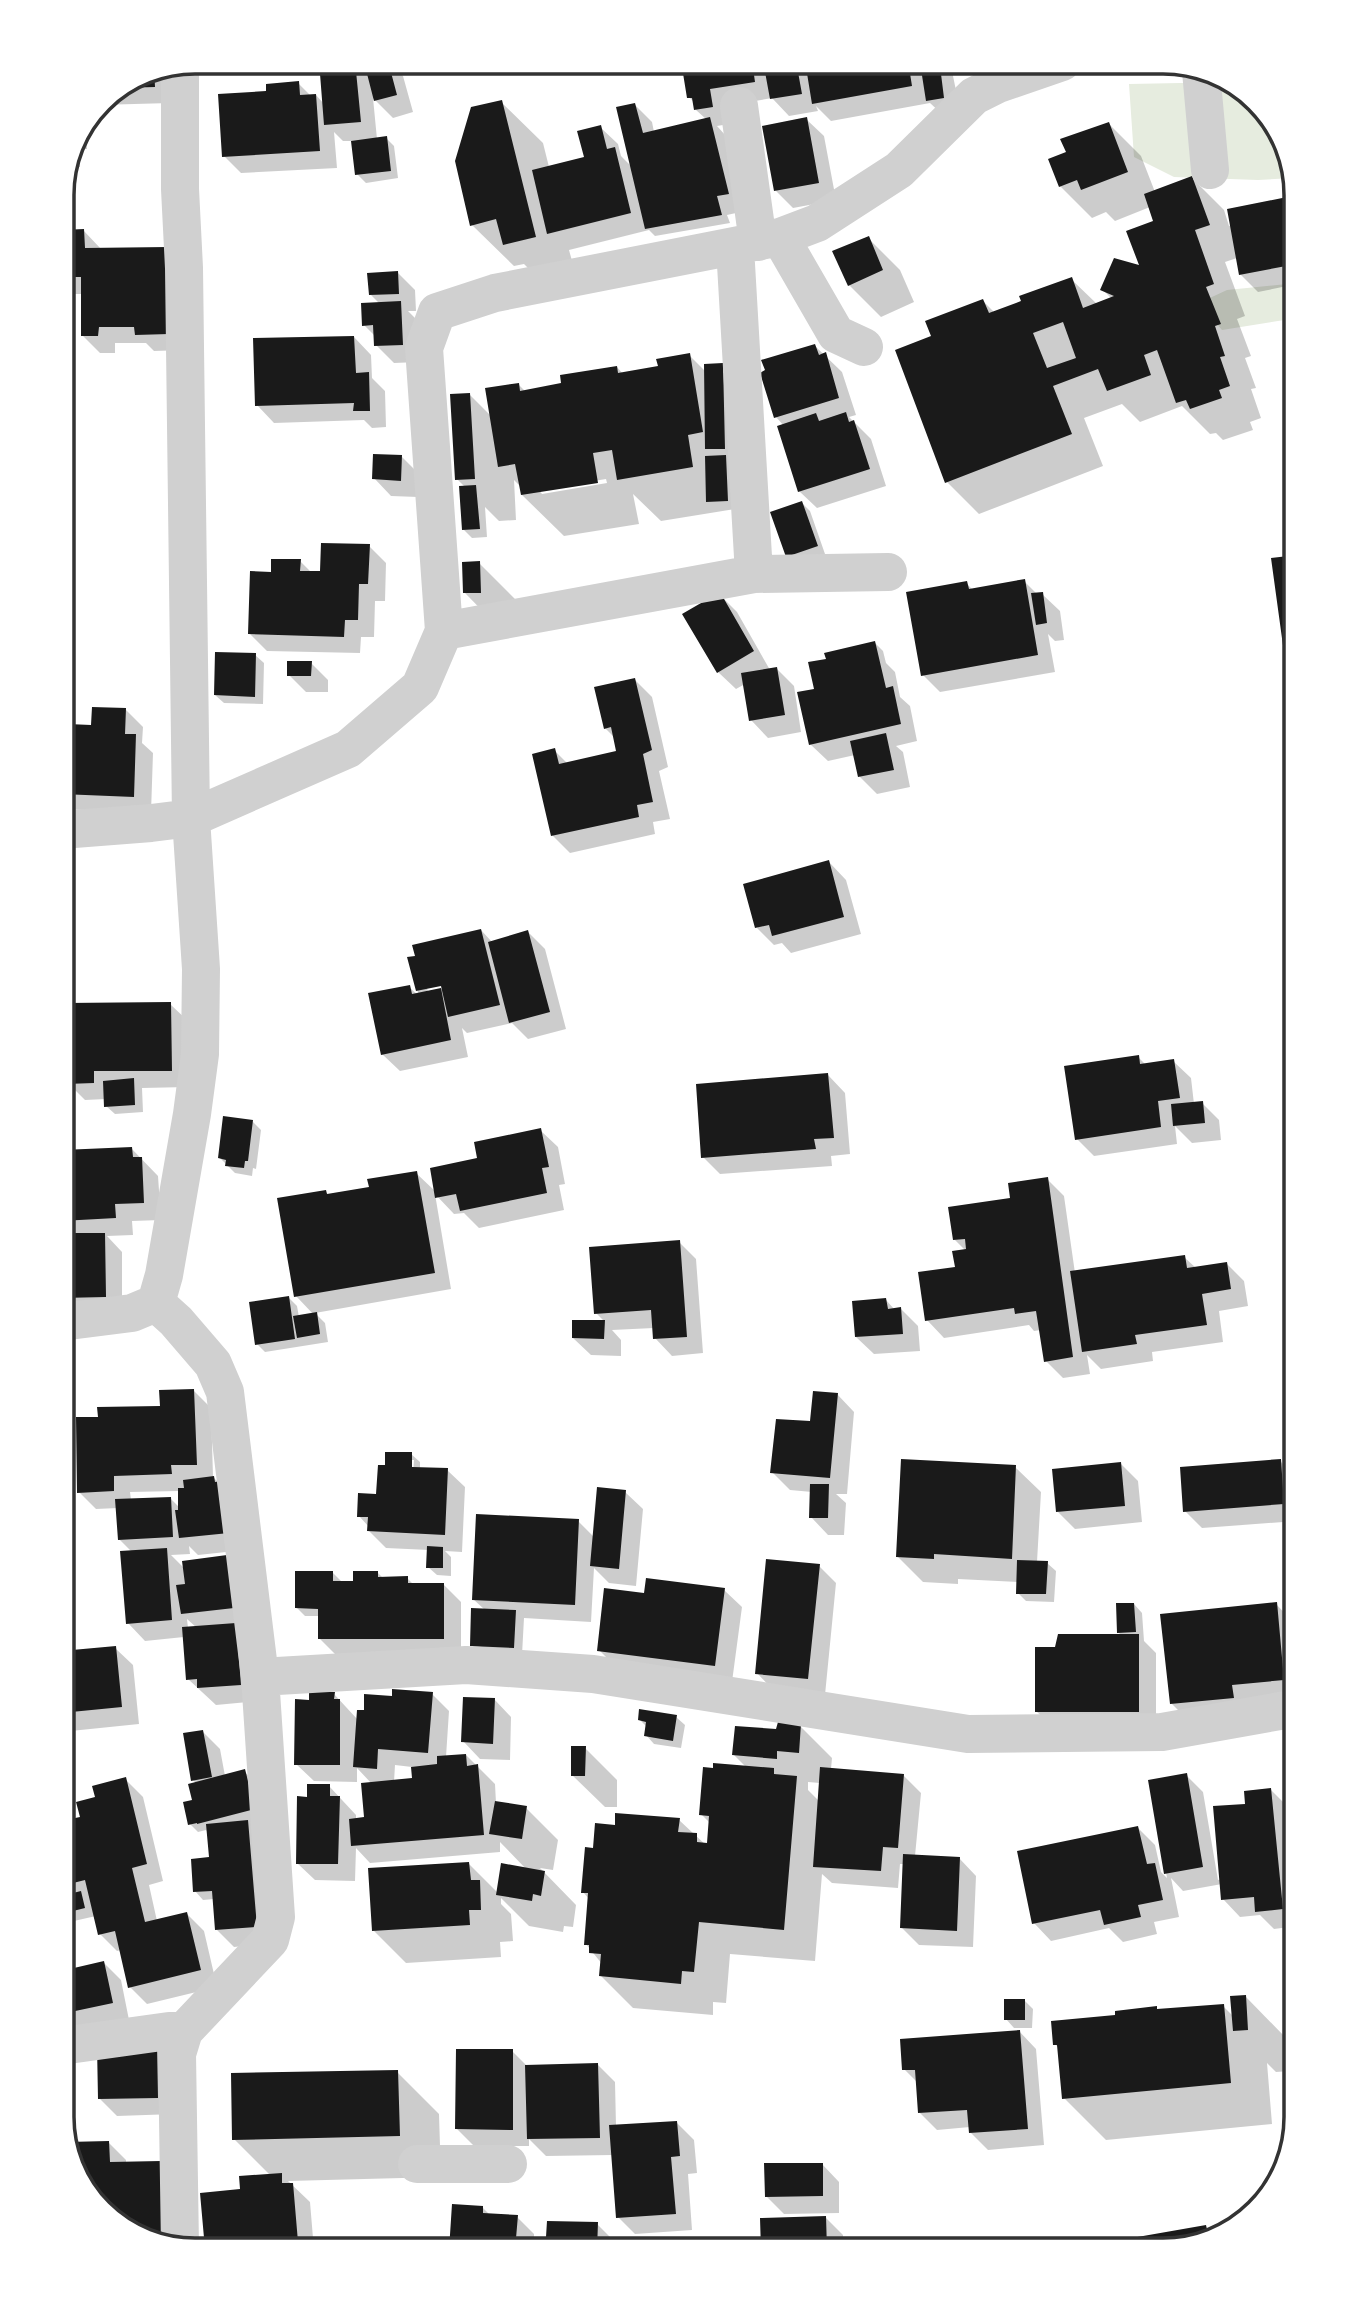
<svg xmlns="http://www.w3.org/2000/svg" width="1358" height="2311" viewBox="0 0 1358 2311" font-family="Quicksand,sans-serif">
  <rect width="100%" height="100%" fill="#fff"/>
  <path fill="#e6ecdf" d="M1232 82 1238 84 1283 136 1293 178 1258 180 1174 177 1134 157 1129 84Z
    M1297 283V318L1222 330 1199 303 1227 290Z"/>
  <path fill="#0003" fill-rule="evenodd" d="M320 61H360L367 68 366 63 389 61 403 76 413 112 393 118 373 98 377 139 386 138 394 146 398 178 366 183 357 174 352 141H343L334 132 337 168 241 173 224 156 268 93 298 83 311 96 316 95 324 104Z
    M652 61H674L655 64Z
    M683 61H761L766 66 765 61H800L808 70 807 61H921L923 71 926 70 925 61H942L952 71 961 115 945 117 930 103 831 121 816 106 818 111 789 116 772 98 726 106 729 124 717 126 726 136 745 211 727 215 730 223 655 236 649 230 569 250 577 279 546 286 524 264 514 266 472 225 501 102 543 143 549 167 586 158 600 127 618 144 621 156 633 168 635 105 652 122 654 132 706 119 696 110 695 103 689 97Z
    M170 66 171 103 98 105 101 100 144 71Z
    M806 119 824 136 836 200 793 208 776 191Z
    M1109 124 1141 156 1155 192 1192 178 1224 210 1229 226 1297 197V284L1258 292 1240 274 1237 258 1225 262 1245 316 1237 319 1251 356 1245 358 1256 388 1251 389 1261 418 1250 422 1253 430 1223 440 1216 433 1210 434 1182 406 1140 422 1122 404 1084 418 1103 466 979 514 947 482 934 337 983 301 995 313 1071 279 1097 304 1112 299 1102 289 1142 268 1156 222 1150 207 1115 221 1106 212 1092 218 1060 186 1068 153Z
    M86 131 87 149H79L80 167H70Z
    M62 231H84L101 249 186 350 154 351 146 343H115V353H100L83 336 82 294H75L62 280Z
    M868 238 900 270 914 302 881 317 849 285Z
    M398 273 415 290 416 311H408L417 320 419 362 394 363 376 345V337L364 325 380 304 371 295Z
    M354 337 371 355 372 378 385 391 386 427 372 428 364 420 274 423 257 405Z
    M815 346 842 372 856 415 849 417 871 439 886 486 817 508 799 491 784 426 776 417Z
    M689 355 706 372 730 373 735 509 661 521 633 494 639 524 564 536 522 495 521 487 514 480 516 520 499 521 485 507 487 537 472 538 464 530 466 488 457 479 469 394 492 417 518 384 525 391 563 384 617 367 623 374 660 368ZM606 479 607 483 542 494 539 490Z
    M402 457 419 474 418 497 391 496 374 478Z
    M802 503 810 511 825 554 796 564 772 513Z
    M369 546 386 563 385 601H375L374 637H361L360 653 267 651 250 634 273 574 300 561 312 573H321Z
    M479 563 521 605 506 635 465 593Z
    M1024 581 1037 594H1042L1060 611 1064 640 1055 641 1048 634 1055 672 940 692 923 675 966 583 973 590Z
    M719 594 737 612 770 670 777 669 794 686 801 732 768 738 751 720 745 684 736 689 718 672Z
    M875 643 883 651 886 663 895 672 900 697 910 706 917 741 896 746 903 752 910 787 877 794 860 777 855 755 828 761 810 744 816 690 828 660Z
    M255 655 264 663 263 704 224 703 215 695Z
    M311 663 328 680V692H306L289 675Z
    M635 680 652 697 668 767 659 771 670 819 653 822 655 834 570 853 553 836 554 750 568 764 618 752 615 738 605 728Z
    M125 709 143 727 142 743 153 753 151 813 61 809V734L69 735 92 727Z
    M829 862 846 880 861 934 791 953 782 943 774 945 757 928Z
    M481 930 492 942 528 932 545 949 566 1029 528 1039 512 1023 467 1033 462 1028 468 1057 400 1071 382 1054 409 987 419 996 409 959ZM443 984 444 989 428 992 427 988Z
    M170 1004 188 1021V1087L142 1088 143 1112 115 1114 106 1106V1099L85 1100 68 1083Z
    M1138 1057 1146 1065 1173 1061 1191 1078 1194 1104 1202 1103 1219 1120 1221 1140 1192 1143 1175 1126 1177 1144 1094 1156 1077 1139Z
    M828 1075 845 1093 850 1154 831 1156 832 1166 720 1174 703 1157Z
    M61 1085 65 1126H61Z
    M252 1121 261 1130 256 1169 253 1168 252 1176 235 1173 220 1158Z
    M540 1130 558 1147 565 1184 559 1185 564 1210 479 1228 464 1213 454 1214 435 1194 451 1289 315 1313 325 1323 328 1342 265 1352 257 1344 289 1298 297 1306 299 1317 314 1315 296 1296 325 1192 329 1195 371 1189 416 1173 436 1192 480 1159Z
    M131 1148 158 1176 161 1220 132 1221 133 1235 107 1236 122 1252V1314L61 1315V1228L67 1233 74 1235 61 1222V1173Z
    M1047 1179 1064 1196 1075 1273 1184 1257 1196 1268 1227 1264 1244 1281 1248 1306 1219 1311 1223 1342 1152 1352 1153 1361 1101 1369 1087 1355 1090 1374 1063 1378 1046 1361 1041 1330 1034 1331 1029 1325 944 1338 927 1320 966 1251 954 1239 1012 1199Z
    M679 1242 696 1259 703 1353 672 1356 655 1338 654 1328 612 1330 621 1340V1356L591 1355 573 1338 574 1321 605 1322 596 1313Z
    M886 1300 895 1310 901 1309 918 1326 920 1351 874 1354 856 1337Z
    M194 1391 211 1408 213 1477 219 1483 245 1550 198 1555 189 1546 190 1554 171 1555 184 1568 226 1557 258 1701 216 1705 188 1679 184 1637 145 1641 128 1623 132 1552 119 1539 118 1508 96 1509 79 1492 100 1419 162 1408ZM179 1491 180 1508 170 1498 131 1500 130 1492ZM187 1619 197 1628H188Z
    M837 1394 854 1412 847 1494H836L846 1503 844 1535H828L811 1517 812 1492 790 1490 772 1472Z
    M411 1454 420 1462V1469L447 1470 465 1487 462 1552 445 1551 451 1557V1576L437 1575 428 1567 429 1550 386 1548 369 1531V1527L359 1516 378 1496 386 1467ZM410 1460H414L413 1475Z
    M1280 1461 1297 1478V1521L1202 1528 1185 1511Z
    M1121 1464 1138 1481 1142 1522 1075 1529 1058 1512Z
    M1015 1467 1041 1492 1037 1562 1047 1563 1056 1571 1054 1602 1026 1601 1018 1593V1582L958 1579V1584L923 1582 898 1557Z
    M625 1492 643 1509 636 1586 609 1583 594 1568 591 1622 524 1618 522 1655 480 1654 472 1645 485 1610 473 1599 578 1521 594 1537Z
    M819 1566 836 1583 825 1695 774 1691 757 1673Z
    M333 1573 341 1581 355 1583 378 1573 383 1578H407L414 1585 443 1584 461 1602V1656H337L319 1638 320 1616H305L297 1608Z
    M724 1590 742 1607 732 1682 616 1667 599 1650 646 1595Z
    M1134 1604 1142 1613 1144 1641 1156 1653V1729L1054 1728 1036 1711 1122 1636 1118 1632Z
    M1276 1604 1293 1622 1297 1656V1697L1189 1721 1171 1703Z
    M115 1648 133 1665 139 1724 61 1732V1653Z
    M334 1694 358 1720 393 1698 432 1694 449 1711 446 1757 466 1755 495 1784 496 1803 526 1808 558 1840 553 1870 540 1868 576 1905 573 1927 564 1926 563 1932 529 1926 501 1898V1904L511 1914 513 1941 500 1942 501 1957 406 1963 374 1931 469 1864 498 1893 527 1870 500 1842V1852L370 1863 356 1848 355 1881 315 1880 297 1863 309 1799 329 1786 356 1815V1820L366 1818 372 1784 357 1768V1782L314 1781 296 1764 310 1702ZM395 1765 412 1767 414 1780 394 1782Z
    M494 1699 511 1717 510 1760 480 1759 463 1741Z
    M676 1717 685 1725 681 1748 654 1744 646 1735 647 1727 640 1720Z
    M800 1726 832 1758 831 1769 903 1775 921 1793 915 1856 959 1858 976 1876 973 1947 919 1945 901 1927 904 1864H900L898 1888 832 1883 822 1874 815 1961 730 1954 726 2003 713 2002V2015L633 2008 601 1976 602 1964 586 1944 589 1899 583 1892 595 1850 616 1827 679 1820 708 1847 710 1823 701 1814 747 1768 734 1755 778 1731ZM808 1782 820 1783 819 1801 808 1790Z
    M203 1732 220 1749 225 1776 244 1771 261 1789 273 1943 234 1947 216 1929 214 1899 203 1900 195 1891 211 1863 209 1833 206 1830 198 1832 190 1824 196 1783 193 1780Z
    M585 1748 617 1780V1807H605L572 1775Z
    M1186 1775 1203 1792 1218 1880 1221 1879 1247 1805 1271 1790 1288 1807 1297 1901V1926L1274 1929 1260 1915 1240 1917 1223 1899 1222 1884 1183 1891 1171 1878 1179 1917 1154 1922 1157 1934 1123 1942 1109 1928 1051 1941 1034 1923 1138 1828 1155 1845 1161 1872 1167 1878 1150 1782Z
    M125 1779 143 1797 163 1881 149 1885 157 1921 186 1913 204 1931 217 1987 147 2004 130 1987 121 1950 117 1951 100 1934 96 1916 65 1923 61 1920V1823L82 1818 97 1798Z
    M104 1963 121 1980 129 2020 61 2029V1972Z
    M1246 1997 1287 2039 1290 2071 1276 2072 1267 2063 1272 2124 1106 2140 1064 2098 1059 2048 1055 2044 1117 2017 1156 2008 1159 2011 1223 2006 1233 2016Z
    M1024 2000 1033 2009 1032 2028H1014L1006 2019Z
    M1019 2031 1036 2049 1044 2145 988 2150 971 2133 970 2127 937 2130 920 2113 918 2083 904 2069Z
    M156 2046 173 2064 175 2114 117 2116 100 2099Z
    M512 2051 528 2067 598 2065 615 2082 616 2126 677 2123 694 2140 697 2173 688 2174 692 2230 635 2234 618 2217 613 2155 546 2156 529 2139V2146H474L457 2129Z
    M397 2072 439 2114 441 2177 288 2181 310 2202 314 2250 206 2248 242 2191 270 2175 234 2139Z
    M108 2142 126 2160V2163L179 2247 121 2227 75 2175 67 2143Z
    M822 2164 839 2182V2213L784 2214 766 2196Z
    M483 2208 490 2215 517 2217 534 2234V2239H547L597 2224 614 2241V2250H451Z
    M826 2218 843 2235V2250H762Z
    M1205 2226 1216 2237 1163 2250Z"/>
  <path fill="#1a1a1a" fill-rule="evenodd" d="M319 61H355L361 122 324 125Z
    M388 61 397 95 374 101 364 62Z
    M681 61H752L755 82 710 89 713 107 694 110 692 98H687Z
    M763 61H796L802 94 770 99Z
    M805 61H908L912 86 812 104Z
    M923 61H937L938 67 940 66 944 98 926 101 921 69 924 68Z
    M154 69 155 87 119 88 144 71Z
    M299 81 300 95 316 94 320 151 222 157 218 94 266 91V84Z
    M502 100 536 237 503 245 496 219 470 226 455 161 471 107Z
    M635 103 643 133 710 117 729 194 717 196 722 215 645 229 616 107Z
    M807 117 819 183 774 191 762 126Z
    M1109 122 1128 172 1081 190 1077 180 1059 187 1048 159 1066 152 1060 139Z
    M601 125 607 149 615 147 631 213 547 234 532 170 584 157 577 131Z
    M387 136 391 171 355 175 351 141Z
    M1192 176 1210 225 1195 230 1214 284 1206 287 1221 324 1215 326 1225 356 1220 357 1230 386 1219 390 1222 398 1190 409 1186 400 1176 403 1157 350 1144 355 1151 375 1107 391 1098 369 1053 386 1072 434 945 483 895 350 931 336 925 321 983 299 989 313 1021 301 1019 296 1072 277 1083 308 1114 296 1100 290 1114 258 1139 265 1126 231 1153 221 1144 194ZM1063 322 1076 358 1047 368 1033 333Z
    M1297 195V264L1239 275 1227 209Z
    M84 229 85 248 168 247 169 334 135 335 134 327H99L98 336H81V277H62V230Z
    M869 236 883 270 848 286 832 251Z
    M398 271 399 294 369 295 367 273Z
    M401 301 403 345 374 346 373 325 362 326 361 303Z
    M354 336 356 373 369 372 370 411H353L354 403 255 406 253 338Z
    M815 344 819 355 826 352 839 398 774 418 760 373 765 370 761 360Z
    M690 353 703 432 688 435 693 467 617 480 612 450 593 453 598 483 521 495 515 464 498 467 485 388 519 383 520 391 561 383 560 375 617 366 618 373 658 366 656 359Z
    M723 363 725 449H705L704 364Z
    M470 393 475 479 455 480 450 394Z
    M846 412 849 422 854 420 870 469 798 492 777 426 816 413 819 421Z
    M373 454 402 455 401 481 372 479Z
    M726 455 728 501 706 502 705 456Z
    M476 485 480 529 462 530 459 486Z
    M802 501 818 546 786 557 770 512Z
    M321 543 370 544 368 584H359L358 620H345L344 637 248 634 250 571 271 572V559H301L300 571H320Z
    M1297 555V703L1291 704 1271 558Z
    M480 561 481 593H463L462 562Z
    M1025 579 1038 655 921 676 906 592 967 581 969 589Z
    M720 592 754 651 717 673 682 614Z
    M1043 592 1047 623 1036 625 1031 593Z
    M875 641 886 688 893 686 901 724 809 745 797 692 814 689 808 662 826 659 824 653Z
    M215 652 256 653 255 697 214 695Z
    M287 661H312L311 676H287Z
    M777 667 785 715 749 721 741 673Z
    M635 678 652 750 643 754 653 802 637 805 639 817 551 836 532 754 555 748 559 764 616 751 611 727 604 729 594 687Z
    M92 707 126 708 125 734H136L134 797 61 794V733H68V724L91 725Z
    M886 733 894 770 858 777 850 741Z
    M829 860 844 917 772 936 769 925 755 928 743 884Z
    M481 929 500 1005 448 1017 441 986 416 991 407 957 415 956 412 945Z
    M528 930 550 1012 509 1023 488 942Z
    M410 985 412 994 441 988 451 1040 381 1055 368 993Z
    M171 1002 172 1071H94V1083L66 1084 65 1003Z
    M1139 1055 1140 1064 1174 1059 1180 1098 1158 1101 1161 1127 1075 1140 1064 1066Z
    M828 1073 834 1138 814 1139 816 1149 701 1158 696 1084Z
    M134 1078 135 1105 104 1107 103 1081Z
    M1203 1101 1205 1123 1173 1126 1171 1104Z
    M223 1116 253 1120 248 1161H245L244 1168 225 1166 226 1160 218 1158Z
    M541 1128 549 1167 542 1168 547 1193 460 1211 456 1194 435 1198 430 1168 477 1158 474 1142Z
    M132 1147 133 1157H142L144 1203 115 1204 116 1218 61 1221 62 1150Z
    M417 1171 435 1273 294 1297 277 1198 326 1190 327 1194 369 1187 367 1179Z
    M1048 1177 1073 1357 1044 1362 1036 1311 1015 1314 1014 1308 925 1321 918 1272 955 1267 952 1251 966 1249 965 1239 953 1240 948 1207 1010 1198 1008 1183Z
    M61 1233H105L106 1297 61 1298Z
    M680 1240 687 1337 653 1339 651 1310 594 1314 589 1247Z
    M1185 1255 1187 1268 1227 1262 1231 1289 1202 1294 1207 1325 1135 1335 1137 1344 1082 1352 1070 1271Z
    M289 1296 295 1339 255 1345 249 1302Z
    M886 1298 888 1309 901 1307 903 1334 855 1337 852 1301Z
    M317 1312 320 1334 297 1338 293 1316Z
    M572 1320H605L604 1339 572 1338Z
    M194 1389 197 1465H171L172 1474 114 1476V1491L77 1493 76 1417H98L97 1407 160 1406 159 1390Z
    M813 1391 838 1393 830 1478 770 1473 776 1419 810 1421Z
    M385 1452H412V1467L448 1468 445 1535 367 1531 368 1517H357L358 1493 376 1494 378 1465H385Z
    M901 1459 1016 1465 1012 1559 934 1554V1559L896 1557Z
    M1281 1459 1284 1504 1183 1512 1180 1467Z
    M1121 1462 1125 1506 1056 1512 1052 1469Z
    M214 1476 215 1482 223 1481 229 1533 179 1538 175 1510H178V1488H184L183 1480Z
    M810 1484H829L828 1518H809Z
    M597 1487 626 1490 619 1569 590 1566Z
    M171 1497 173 1537 118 1540 115 1499Z
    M476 1514 579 1519 575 1605 472 1600Z
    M427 1546 443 1547V1568H426Z
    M167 1548 172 1620 126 1624 120 1551Z
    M227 1555 234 1608 181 1614 176 1585 185 1584 182 1561Z
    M766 1559 820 1564 808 1679 755 1674Z
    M1017 1560 1048 1561 1046 1594H1016Z
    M295 1571H333V1581H353V1571H378V1577L408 1576V1583H444V1639H318V1609L295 1608Z
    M646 1578 725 1588 715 1666 597 1651 604 1588 644 1593Z
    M1277 1602 1284 1680 1232 1685 1234 1698 1170 1704 1160 1614Z
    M1116 1603H1134L1136 1632 1117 1633Z
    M471 1608 516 1610 514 1648 470 1646Z
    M236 1623 241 1685 197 1688V1679L186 1680 182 1627Z
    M1058 1634H1139V1712H1035V1647H1055Z
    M116 1646 122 1707 61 1713V1651Z
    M392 1689 433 1692 428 1753 378 1749 377 1769 353 1767 357 1710H364V1694L392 1696Z
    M309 1692H335L334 1699H340V1765H294L295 1699 309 1700Z
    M463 1697 495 1698 493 1744 461 1742Z
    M639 1709 677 1715 673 1741 644 1736 646 1722 638 1720Z
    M778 1722 801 1724 799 1753 777 1751V1759L732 1755 735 1726 776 1729Z
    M203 1730 212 1777 191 1781 183 1733Z
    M571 1746H586L585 1776H571Z
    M466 1754 467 1766 478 1764 484 1835 351 1846 349 1819 364 1817 361 1783 412 1778 411 1767 437 1764V1756Z
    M713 1763 774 1768V1774L797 1776 784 1930 699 1922 694 1972 682 1971 681 1984 599 1976 601 1954 589 1953V1945H584L588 1893H581L585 1847 593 1848 595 1823 615 1825V1813L680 1818 678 1832 697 1833V1842L707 1843 709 1816 699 1815 703 1767 713 1768Z
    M820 1767 904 1774 898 1848 883 1847 881 1871 813 1867Z
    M245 1769 255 1809 197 1824V1823L188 1825 183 1802 192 1800 188 1784Z
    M1187 1773 1203 1867 1164 1874 1148 1780Z
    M126 1777 147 1864 132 1868 145 1922 187 1912 201 1970 128 1988 115 1931 98 1935 85 1880 61 1886V1821L80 1817 76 1802 95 1797 92 1786Z
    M307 1784H330V1796H340L338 1864H296L297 1796 307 1797Z
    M1271 1788 1283 1909 1255 1912 1254 1897 1221 1900 1213 1806 1245 1804 1244 1791Z
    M495 1801 527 1806 522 1839 489 1834Z
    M248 1820 257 1927 215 1930 212 1891 193 1892 191 1859 209 1857 206 1824Z
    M1138 1826 1147 1864 1155 1863 1163 1900 1138 1905 1141 1917 1104 1925 1100 1910 1032 1924 1017 1851Z
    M903 1854 960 1857 957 1931 900 1928Z
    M469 1862 471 1880H480L481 1910H469L470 1925 372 1931 368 1868Z
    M501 1863 545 1871 541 1896 533 1894 532 1901 496 1895Z
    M81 1891 85 1908 61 1914V1896Z
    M104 1961 113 2003 61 2014V1971Z
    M1246 1995 1248 2030 1233 2031 1230 1996Z
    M1004 1999H1025V2020H1004Z
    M1224 2004 1231 2083 1062 2099 1057 2045H1053L1051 2021 1115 2015V2011L1157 2006V2009Z
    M1020 2030 1028 2129 969 2133 967 2110 918 2113 915 2070H902L900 2039Z
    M157 2045 158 2098 98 2099 97 2046Z
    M456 2049H513V2130L455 2129Z
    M598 2063 600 2138 527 2139 525 2065Z
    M398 2070 400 2136 232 2140 231 2073Z
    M677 2121 680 2156 671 2157 676 2214 616 2218 609 2125Z
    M109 2141 110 2162 161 2161 162 2241 121 2227 75 2175 67 2142Z
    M764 2163H823V2196L765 2197Z
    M282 2173V2183H293L298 2242 205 2249 200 2193 240 2189 239 2176Z
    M452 2204 483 2206V2213L518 2215 515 2250H449Z
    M826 2216 827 2250H761L760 2218Z
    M547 2221 598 2222 597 2250H530L531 2237H546Z
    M1206 2225 1209 2239 1163 2250H1113L1127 2246 1126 2239Z"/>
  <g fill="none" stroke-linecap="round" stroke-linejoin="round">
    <path stroke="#d0d0d0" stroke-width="38" d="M1201 71 1210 170
      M739 106 758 242
      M780 237 836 334 864 347
      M735 247 754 574
      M444 631 754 574 888 572
      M61 830 151 823 191 818 348 749 420 687 444 631 424 348 437 312 495 293 780 237 817 223 899 170 974 96 998 84 1062 62
      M156 1303 164 1275 192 1114 200 1054 201 969 191 818 184 268 180 189V64
      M156 1303 176 1321 213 1364 225 1392 260 1677 276 1917 270 1940 184 2031 177 2054 180 2247
      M61 1322 132 1313 156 1303
      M260 1677 466 1665 593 1674 968 1734 1162 1732 1297 1708
      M61 2046 169 2031H184
      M417 2164H508"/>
  </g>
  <path d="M0 0H1358V2311H0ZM195 74H1163A121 121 0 0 1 1284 195V2117A121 121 0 0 1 1163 2238H195A121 121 0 0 1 74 2117V195A121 121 0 0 1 195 74Z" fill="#fff" fill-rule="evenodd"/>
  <path fill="none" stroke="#333" stroke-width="3.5" d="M195 74H1163A121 121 0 0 1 1284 195V2117A121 121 0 0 1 1163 2238H195A121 121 0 0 1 74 2117V195A121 121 0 0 1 195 74Z"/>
</svg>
